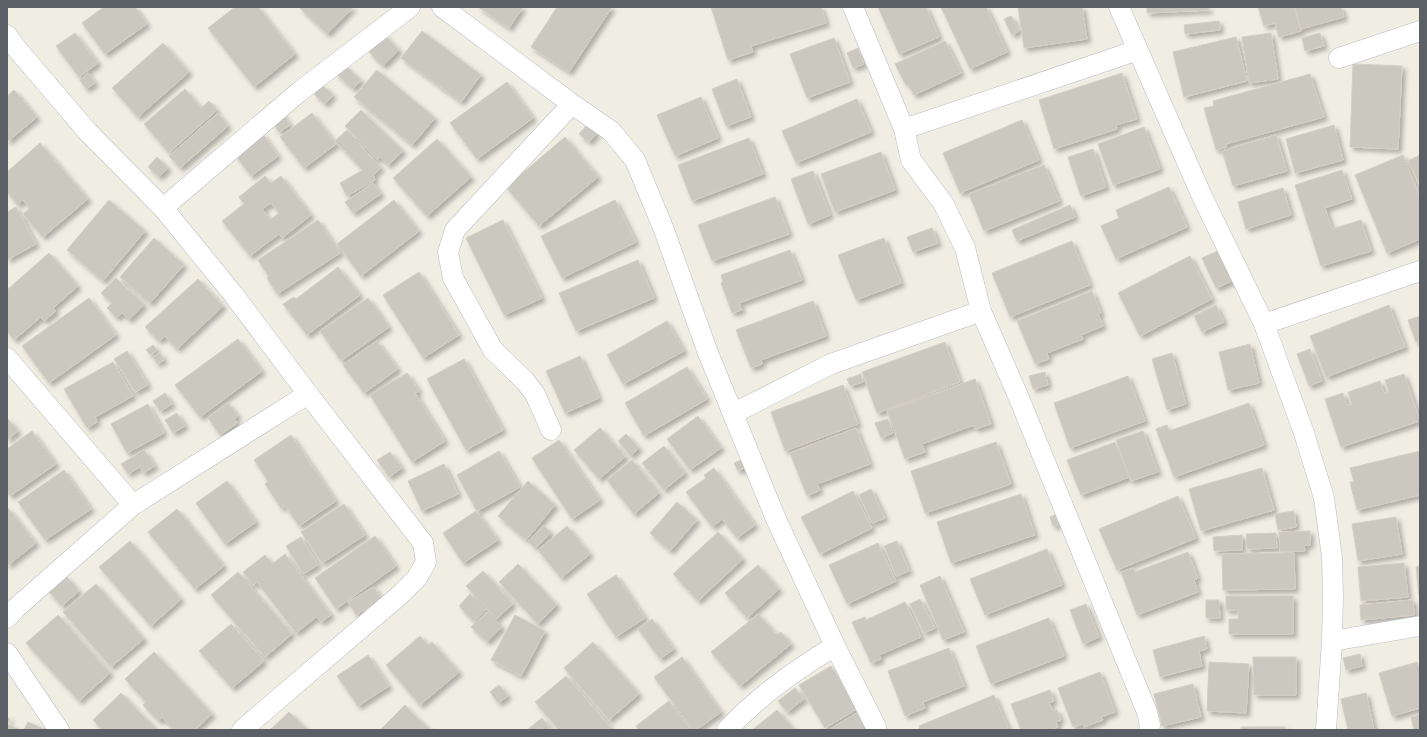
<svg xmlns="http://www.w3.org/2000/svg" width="1427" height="737" viewBox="0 0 1427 737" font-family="Signika,sans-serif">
  <defs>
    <filter id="shadow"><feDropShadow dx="3.5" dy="3.5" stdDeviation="2" flood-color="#0004"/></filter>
  </defs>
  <rect width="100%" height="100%" fill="#f0ede3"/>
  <path fill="#cbc8c0" stroke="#d5cfc1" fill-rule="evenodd" filter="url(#shadow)" d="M104 7H135L147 24 105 54 82 23Z
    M235 7H258L295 54 254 87 208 28Z
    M299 7H353L327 34Z
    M478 7H523L509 28Z
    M557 7H612L569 72 531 47Z
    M711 7H821L826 23 751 46 753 52 728 60Z
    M878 7H926L939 37 899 54Z
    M941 7H986L1007 52 970 69Z
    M1018 7H1082L1087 39 1024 48Z
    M1147 7H1208L1209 10 1147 13Z
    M1258 7H1294L1301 31 1279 37 1275 23 1264 26Z
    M1295 7H1341L1344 17 1301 29Z
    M1011 16 1019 31 1012 35 1004 19Z
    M1219 21 1220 30 1185 34 1184 25Z
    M422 31 481 75 461 102 401 58Z
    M75 33 98 63 79 77 56 46Z
    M1271 33 1278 79 1249 83 1242 37Z
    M1320 33 1324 46 1305 51 1302 38Z
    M385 35 399 50 383 66 369 52Z
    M1236 37 1247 81 1184 97 1173 52Z
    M834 38 850 82 807 98 790 54Z
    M945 41 961 73 914 95 908 84 906 85 895 64Z
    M163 43 189 72 138 117 112 88Z
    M858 48 864 64 853 68 847 53Z
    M1353 64 1402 66 1398 149 1350 147Z
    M344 65 361 80 353 89 336 74Z
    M377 70 435 118 412 145 354 97Z
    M88 73 95 83 86 89 80 80Z
    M1122 73 1137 119 1116 125 1117 129 1054 149 1039 100Z
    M1310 74 1324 117 1226 144 1227 147 1216 150 1204 108 1214 106 1213 101Z
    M737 79 751 117 726 126 712 89Z
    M507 82 533 118 477 159 450 123Z
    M322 85 333 95 325 104 314 94Z
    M185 89 201 108 209 101 217 110 169 153 144 124Z
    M14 90 37 117 7 142V96Z
    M701 97 718 138 675 156 657 115Z
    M857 99 871 132 796 163 782 131Z
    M361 110 403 151 388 165 380 157 377 159 345 126Z
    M281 112 290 125 279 132 270 118Z
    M218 113 228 126 180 168 169 156Z
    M312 113 336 144 304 168 280 137Z
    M1022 120 1039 160 960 193 943 153Z
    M587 125 597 133 589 142 579 134Z
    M1334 125 1343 160 1295 173 1286 139Z
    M1144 127 1160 169 1113 185 1098 144Z
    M347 130 381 168 373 175 375 180 347 196 340 183 363 170 335 141Z
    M263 134 278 156 251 176 235 155Z
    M1276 135 1287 171 1233 186 1222 151Z
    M565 137 598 177 539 226 506 187Z
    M749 138 763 174 692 201 678 165Z
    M437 139 471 177 427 216 393 178Z
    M40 143 88 199 43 237 23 214 30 208 23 200 18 205 7 192V172Z
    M1093 149 1106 187 1081 196 1068 157Z
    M881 152 895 190 835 212 821 174Z
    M1403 155 1420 197V239L1387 253 1355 175Z
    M1420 155V185L1408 161Z
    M157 157 168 168 159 177 148 167Z
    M1044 165 1059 201 984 231 969 194Z
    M1342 170 1352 199 1325 208 1332 229 1361 220 1371 251 1321 266 1295 185Z
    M813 171 830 215 808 224 791 179Z
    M265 176 271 183 281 176 311 215 282 238 279 234 250 256 222 221 244 204 239 197ZM271 203 279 213 270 220 262 209Z
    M373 183 381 194 353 213 345 202Z
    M1169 187 1187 227 1116 259 1101 226 1119 218 1116 210Z
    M1283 188 1291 215 1246 229 1238 202Z
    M775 197 789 234 712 261 698 225Z
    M109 200 145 231 103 281 67 250Z
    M394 200 419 231 361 276 337 244Z
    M615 200 636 242 562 278 541 236Z
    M1070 205 1075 217 1017 241 1012 230Z
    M16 207 36 244 7 260V212Z
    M318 220 340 253 277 294 267 278 269 277 258 260Z
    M503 220 542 298 504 315 466 238Z
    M932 228 938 243 913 252 907 237Z
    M154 238 184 265 150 303 120 277Z
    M884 238 901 283 856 300 838 255Z
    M1072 241 1090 285 1010 317 992 273Z
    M790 250 802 280 739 303 742 310 732 313 721 283 723 282 721 275Z
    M1218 251 1232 281 1216 288 1202 258Z
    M49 253 78 286 53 308 56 311 44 321 41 317 14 340 7 331V290Z
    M1190 256 1212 299 1140 336 1118 293Z
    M638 260 654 298 576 331 559 293Z
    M338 267 360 295 307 335 283 304 294 297 296 299Z
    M419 272 459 335 423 358 383 295Z
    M116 278 144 305 129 320 122 313 117 318 107 308 112 303 101 293Z
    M198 279 223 306 177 349 165 336 159 341 145 327Z
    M1092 291 1101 313 1098 314 1103 326 1081 335 1083 339 1047 353 1049 359 1035 364 1017 321Z
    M89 298 116 335 49 383 22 346Z
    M368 298 389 327 341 361 320 331Z
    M813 301 826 336 761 360 762 364 751 368 736 330Z
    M1216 305 1224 322 1202 332 1194 316Z
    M1389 305 1405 347 1326 377 1310 336Z
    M1420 316V340L1416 342 1408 320Z
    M667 321 684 351 623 384 607 355Z
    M238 339 262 371 200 417 175 385Z
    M377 341 398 369 364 393 343 365Z
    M945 342 960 382 877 413 862 372Z
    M1250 344 1259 383 1228 390 1219 352Z
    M153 345 157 350 151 355 146 350Z
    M1310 349 1322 381 1309 386 1297 354Z
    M127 351 148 385 135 392 114 359Z
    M160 353 164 360 157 364 153 357Z
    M1172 353 1186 404 1167 410 1152 359Z
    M580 356 599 398 565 413 546 371Z
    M464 359 503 430 466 450 427 379Z
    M113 362 133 396 95 417 97 422 87 428 64 389Z
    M687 367 707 399 644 436 625 403Z
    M1045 372 1048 385 1033 389 1029 376Z
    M407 373 419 391 415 393 445 441 412 462 370 395Z
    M861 374 863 382 850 386 847 379Z
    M1404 374 1420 421 1341 447 1325 399 1343 393 1347 405 1352 404 1348 392 1380 381 1384 394 1389 392 1385 380Z
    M1128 376 1145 421 1070 448 1054 403Z
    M975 379 991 424 975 429 974 425 922 444 925 452 905 459 887 411Z
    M843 385 858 424 785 451 771 412Z
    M165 393 172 404 160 411 153 401Z
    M228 403 238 416 234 419 237 423 220 435 208 418Z
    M1249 403 1264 445 1174 477 1156 429 1167 425 1169 431Z
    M148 404 164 433 127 453 111 424Z
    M177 413 185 426 173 433 165 420Z
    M698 416 721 448 690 470 667 439Z
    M7 418 18 431 7 440Z
    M888 419 893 433 881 438 875 423Z
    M600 428 625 457 599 479 574 450Z
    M856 428 870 464 817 484 820 490 807 496 790 453Z
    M32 431 56 464 10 496 7 491V449Z
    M1143 431 1158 472 1131 481 1116 440Z
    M626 434 639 448 631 456 618 441Z
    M291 435 336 501 299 526 285 506 281 508 265 484 268 481 254 460Z
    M559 440 600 500 572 519 532 458Z
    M996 442 1011 484 925 513 911 471Z
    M1115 442 1129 477 1081 495 1067 460Z
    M664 446 685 473 664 490 642 463Z
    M144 450 155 466 143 473 140 467 128 474 121 464Z
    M499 451 520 487 477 511 457 475Z
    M1420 451V495L1357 510 1350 482H1354L1350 468Z
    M390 452 402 468 389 477 377 460Z
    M747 458 750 465 738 471 734 463Z
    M632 460 659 493 634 514 607 480Z
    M444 464 458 494 422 511 408 481Z
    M714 468 755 525 737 538 722 519 712 527 686 492 706 478 704 475Z
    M1262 468 1274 510 1201 531 1189 489Z
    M64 470 91 509 45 540 18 502Z
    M227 481 256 522 225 544 196 503Z
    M528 481 555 505 526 540 498 516Z
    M871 489 885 518 872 523 859 495Z
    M853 491 872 528 820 554 801 517Z
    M1021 494 1035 535 951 563 937 522Z
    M1178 496 1196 538 1117 570 1099 529Z
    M677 502 697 520 670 551 650 533Z
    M344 504 365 535 322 563 301 532Z
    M7 507 36 543 7 566Z
    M177 509 224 566 195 589 148 532Z
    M476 511 498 540 463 563 443 533Z
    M1294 511 1296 527 1278 530 1275 514Z
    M1055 515 1058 525 1053 526 1050 517Z
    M1396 517 1402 554 1358 561 1352 524Z
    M544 526 551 533 535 548 528 541Z
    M567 526 590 554 561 578 538 550Z
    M1310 531V545H1304L1305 551 1280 552 1279 532Z
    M718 532 743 559 698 601 673 574Z
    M1276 533 1277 548 1247 549 1246 534Z
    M1242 535V550L1214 551 1213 537Z
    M375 536 396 566 336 609 315 578Z
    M301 537 318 565 303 574 286 546Z
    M130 541 181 599 151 626 99 567Z
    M897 541 909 571 896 576 884 546Z
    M878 543 896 581 847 604 829 565Z
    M1047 549 1062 585 985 615 970 579Z
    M1188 552 1198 578 1194 580 1198 592 1137 615 1121 572 1133 568 1135 572Z
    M1294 553 1295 589 1223 590 1222 554Z
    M285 554 331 615 321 622 316 617 296 633 257 582 253 585 243 572 265 555 272 564Z
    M1404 563 1408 597 1361 601 1358 567Z
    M518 564 557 605 538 624 499 582Z
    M758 565 779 589 747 618 725 593Z
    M1420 566V595H1419L1416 567Z
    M483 571 513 604 496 619 466 586Z
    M238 572 292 634 265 657 211 595Z
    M616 575 645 618 616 637 587 594Z
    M66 576 79 591 62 606 48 591Z
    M940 576 964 632 943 640 920 585Z
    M96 584 144 639 111 667 63 612Z
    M374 587 382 600 356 615 348 602Z
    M470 594 486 610 474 621 459 606Z
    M1226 596H1293V634H1229V619H1238V610H1226Z
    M920 599 935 628 924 633 910 604Z
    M1206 600H1219L1220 618H1206Z
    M1413 600 1414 615 1361 620 1360 605Z
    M905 602 921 637 879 655 881 659 871 663 852 622 865 617 866 620Z
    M1086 604 1099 637 1083 644 1070 610Z
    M487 612 502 627 487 642 471 627Z
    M758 614 777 635 781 632 791 644 740 686 711 652Z
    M58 615 110 673 79 701 26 643Z
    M515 615 545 631 521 676 491 660Z
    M1049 618 1064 656 991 684 976 646Z
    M652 619 674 649 660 659 638 629Z
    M231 624 264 661 232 688 199 651Z
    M420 636 428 645 432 642 459 672 420 705 386 665Z
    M1204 636 1207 649 1199 651 1202 666 1160 677 1153 650Z
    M593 642 639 694 609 720 564 668Z
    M949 648 964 686 923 702 925 708 905 716 888 671Z
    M154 652 212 714 195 730H174L162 718 159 721 143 705 146 702 125 679Z
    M1360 654 1362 666 1346 670 1343 658Z
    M368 655 389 686 358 706 337 676Z
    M682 657 721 712 696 730H693L654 677Z
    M1253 657H1296V695H1254Z
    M1209 662 1249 664 1246 713 1207 711Z
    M1417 662 1420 671V708L1392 716 1379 673Z
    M831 666 857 709 825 728 799 685Z
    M1100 672 1115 712 1102 717 1103 720 1084 727 1083 724 1073 727 1058 688Z
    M566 676 611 728 608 730H559L535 702Z
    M1193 684 1201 717 1162 726 1154 694Z
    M499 685 508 696 498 703 490 692Z
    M795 688 804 699 787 712 778 701Z
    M1050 690 1054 701 1049 703 1053 711 1057 710 1061 720 1056 722 1058 727 1050 730H1021L1011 704Z
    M121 693 144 717 157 730H103L93 720Z
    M1366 693 1374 730H1348L1341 699Z
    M994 695 1009 730H920L919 726Z
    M669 701 691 730H638L636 726Z
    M405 705 413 714 430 730H380Z
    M777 710 794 730H752Z
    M289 712 307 730H270Z
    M858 712 869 730H829Z
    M1420 715V730H1414L1411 717Z
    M7 717 10 719 7 724 20 730H7Z
    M542 718 551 730H527Z
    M28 722 46 730H24Z
    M1241 727H1285V730H1241Z"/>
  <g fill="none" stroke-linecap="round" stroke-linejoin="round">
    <g stroke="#b8bcc1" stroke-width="21">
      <path id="street" d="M442 7 572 104 611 131 635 160 664 230 708 353 776 519 835 646 876 727
        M853 7 904 129 911 160 943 203 965 248 981 311 1019 398 1147 712 1150 725 1149 730
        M1119 7 1201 194 1264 324 1304 433 1324 498 1332 557 1333 597 1332 641 1326 730
        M7 35 17 49 87 131 163 208 233 294 308 394 423 543 426 562 417 578 401 594 242 730
        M1339 58 1420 31
        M904 129 1138 50
        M163 208 299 92 410 7
        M1264 324 1420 271
        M7 358 133 505
        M734 413 831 364 981 311
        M551 430 535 394 525 381 493 350 453 278 448 252 455 230 572 104
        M7 618 16 608 133 505 308 394
        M1332 641 1420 626
        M7 653 59 730
        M727 730C758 696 795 670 835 646"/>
    </g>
    <use href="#street" stroke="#fff" stroke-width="20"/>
  </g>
  <rect width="1427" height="737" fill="none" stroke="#5b6066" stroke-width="16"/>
</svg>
